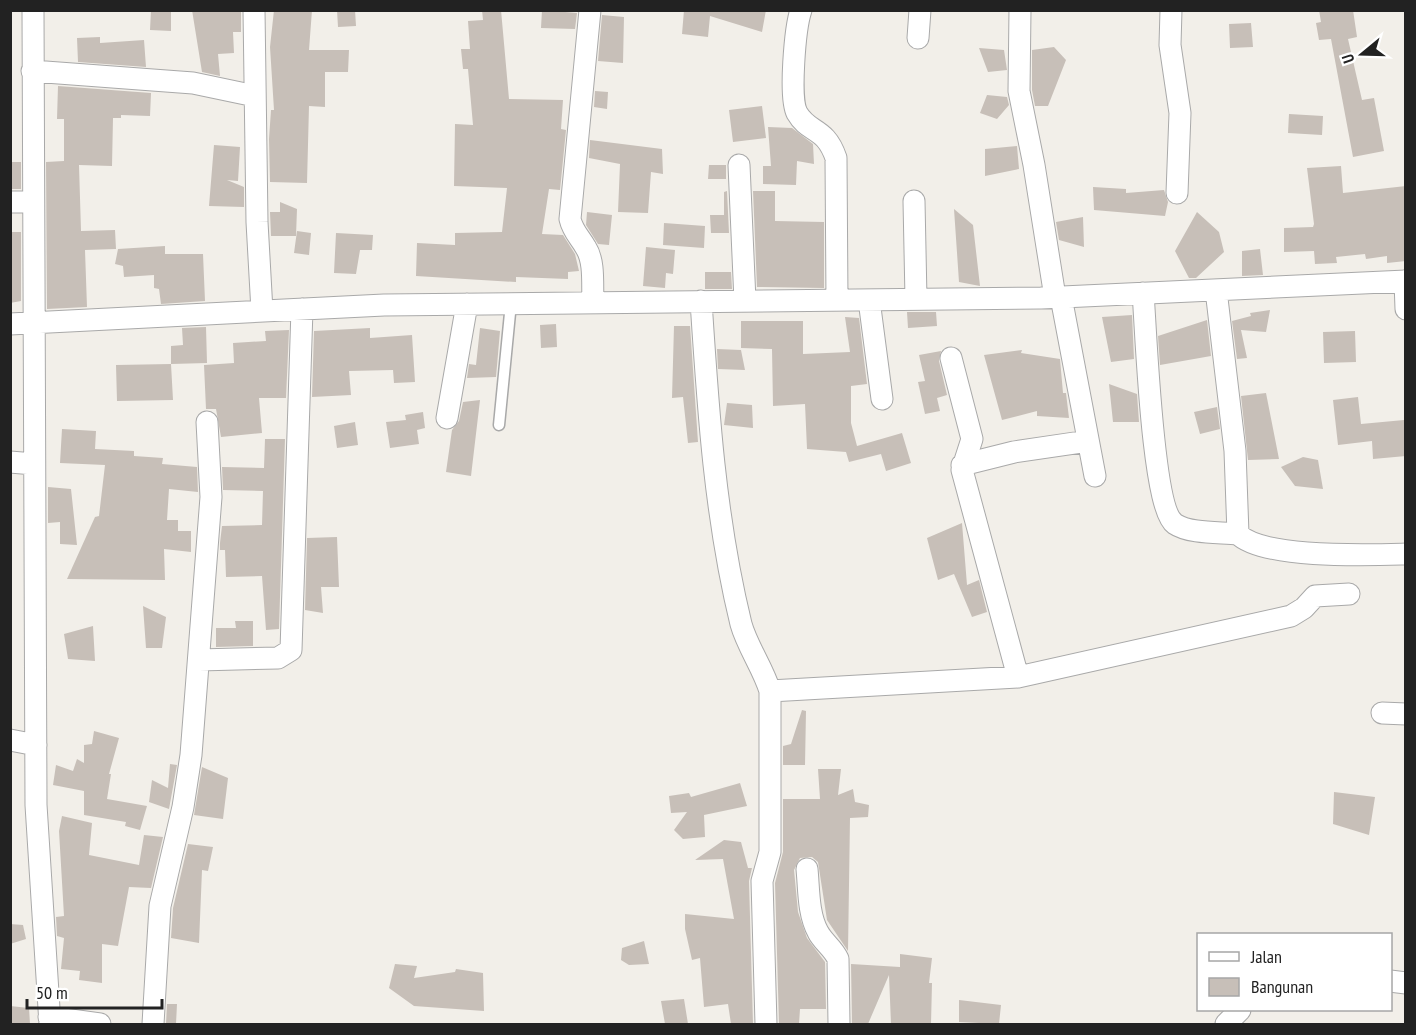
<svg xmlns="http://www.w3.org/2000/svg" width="1416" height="1035" viewBox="0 0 1416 1035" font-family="'PT Sans Narrow',sans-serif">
  <rect width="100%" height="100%" fill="#f2efe9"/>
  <path fill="#c7bfb8" d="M151 10H171V31L150 30Z
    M192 10H241V32H233L234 53 218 54 220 76 202 72Z
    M274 10H312L309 50H349L348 72H325V107L309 106 307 183 270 182 269 139 271 110H274L270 47Z
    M337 10H355L356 26 338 27Z
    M482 10H501L509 99 563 100 561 129 566 130 560 190 549 189 542 234 563 235 575 254 579 271 568 272V279L516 277V282L416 276 417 243 455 245V233L502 232 507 188 454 186 455 124 473 125 468 69H463L461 49H470L468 21 483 20Z
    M542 10 577 13 575 29 541 28Z
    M684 10H766L762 32 710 16 708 37 682 34Z
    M1319 10H1353L1357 37 1348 39 1356 74 1362 100 1374 98 1384 151 1353 157 1331 39 1319 40 1316 23 1321 22Z
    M602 15 624 17 623 63 598 61Z
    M1251 23 1253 47 1230 48 1229 24Z
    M100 37V43L144 40 146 67 78 62 77 38Z
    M1054 47 1066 60 1048 106H1035L1032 90V50Z
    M979 48 1004 50 1007 70 988 72Z
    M58 86 151 93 150 116 121 115V118H113L112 166 79 165 81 231 115 230 116 249 85 250 87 307 47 309 46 162 64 161V119H57Z
    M595 91 608 92 607 109 594 107Z
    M987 95 1007 97 1009 105 997 119 980 113Z
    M762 106 766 138 733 142 729 110Z
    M1289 114 1323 116 1322 135 1288 133Z
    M768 127 792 128 813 144 814 164 797 161 796 185 763 184V166H771Z
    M590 140 662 149 663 174 651 172 648 213 618 212 620 164 589 158Z
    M214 145 240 147 238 181 227 180 244 187V207L209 206Z
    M1017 146 1019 169 985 176V149Z
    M10 162H21V189H10Z
    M709 165H726V179H708Z
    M1341 166 1343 193 1406 186V261L1387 263V256L1366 259 1365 254 1336 257 1337 263 1315 264 1314 251 1284 252V228L1313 227 1314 224 1307 168Z
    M1093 187 1126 189V193L1164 190 1168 202 1165 216 1094 210Z
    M727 191 729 233H711L710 215H724V192Z
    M753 191H775V221L824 222V288L757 287Z
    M280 202 297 209 296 236H271L270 212H280Z
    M954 209 973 225 980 286 959 282Z
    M587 212 612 215 609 245 598 244 586 225Z
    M1197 212 1219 232 1224 252 1196 278H1189L1175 251Z
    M1083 217 1084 247 1059 240 1056 222Z
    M664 223 705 226 704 248 663 245Z
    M297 231 311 233 309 255 294 253Z
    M10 232H21V301L10 303Z
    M336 233 373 235 372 250H360L356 274 334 273Z
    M165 246V254H203L205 301 161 304 159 289 154 288V275L124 277 123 266 115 264 118 249Z
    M646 247 675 250 673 274 666 273 665 288 643 286Z
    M1260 249 1263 275 1242 276V251Z
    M705 272H731L732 289H705Z
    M1270 310 1266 332 1241 330 1247 358 1237 359 1232 321 1251 316 1250 313Z
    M907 312H936L937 326 908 328Z
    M1132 315 1134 359 1111 362 1102 317Z
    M845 317 859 318 867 384 851 386V423L857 446 902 433 911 463 886 471 881 454 849 462 846 452 807 449 805 404 773 406 772 349 741 348V321H803V354L850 352Z
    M1207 320 1211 356 1160 365 1158 336Z
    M556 324 557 347 541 348 540 325Z
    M674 326H690L698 442 688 443 683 397 672 398Z
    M206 327 207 363 171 364V346L183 345 182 328Z
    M370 328V338L412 335 415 382 394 383 393 370 349 371 351 395 312 397 314 331Z
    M480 328 500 331 496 377 467 378 469 364 476 365Z
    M289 330 286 398H259L262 433 221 437 216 409H206L204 365 234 363 233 343 266 341 265 331Z
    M1355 331 1356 362 1324 363 1323 332Z
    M717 349 741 350 745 370 718 369Z
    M1022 350 1021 353 1060 359 1063 393H1066L1069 418 1037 416V411L1002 420 984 355Z
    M941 351 939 361 947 395 937 398 940 411 925 414 918 382 925 381 919 355Z
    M171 364 173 400 117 401 116 365Z
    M1109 384 1137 394 1139 422H1113Z
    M1266 393 1279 459 1248 460 1241 396Z
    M1358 397 1361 424 1404 420 1406 456 1373 459 1372 441 1338 445 1333 400Z
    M480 400 471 476 446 472 452 430 459 421 463 402Z
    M727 403 752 405 753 428 724 425Z
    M1217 407 1220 429 1200 434 1194 412Z
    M423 412 425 428 417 430 419 444 390 448 386 422 406 420 405 415Z
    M355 422 358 445 337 448 334 426Z
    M62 429 96 431 95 449 134 451V456L163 458 162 464 197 467 198 492 169 489 167 520H178V531H191V552L164 549 165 580 67 579 95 517 99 516 105 465 60 463Z
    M265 439H285L279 629 266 630 262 576 226 577 225 550H220V543L222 526 262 525 263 491 223 490 222 467 264 468Z
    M1303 457 1318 460 1323 489 1295 486 1281 467Z
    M48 487 71 489 77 545 60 544V522L48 523Z
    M962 523 967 585 979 580 987 612 972 617 954 574 938 580 927 538Z
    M337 537 339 587H321L323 613 305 610 307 538Z
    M143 606 166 617 162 648H146Z
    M235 621H253V646L216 647V628H236Z
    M93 626 95 661 68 659 64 634Z
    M802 710 806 711 805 765H783V746L791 744Z
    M94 731 119 738 109 774H111L107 799 147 806 140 830 125 826 126 822 84 815V791L53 785 56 765 73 771 77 759 84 763V745L92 744Z
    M170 764 177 765 169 809 149 802 152 780 168 788Z
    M202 767 228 778 223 819 194 815Z
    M818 769H841L838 795 853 789 855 802 869 805 868 817 850 818 848 951 827 920 818 862 812 857 800 858 794 870 798 912 807 938 825 962 826 1009H800L799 1024H779L775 883 783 852V799H820Z
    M740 783 747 806 704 815 705 837 683 839 674 830 687 812 671 813 669 796 689 793 691 797Z
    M1334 792 1375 797 1369 835 1333 824Z
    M62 816 92 823 89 855 139 865 144 835 163 837 151 888 129 887 118 946 102 944V983L79 980 80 971 61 969 64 938 57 936 56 917 64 916 59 831Z
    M724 840 741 842 748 868H752L749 881 753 1024H731L728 1004 704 1007 700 958 692 960 685 929V914L734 919 723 859 695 860Z
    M188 844 213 847 208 871 202 870 199 943 171 938 173 908Z
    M10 924 23 925 26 939 10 944Z
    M644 941 649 964 629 965 621 960 622 948Z
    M900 954 932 958 929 983H932L931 1024H891L889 975 868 1024H852L851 964 900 967Z
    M395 964 417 966 414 978 455 972 456 969 483 973 484 1011 414 1006 389 988Z
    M684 999 688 1024H665L661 1001Z
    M959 1000 1001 1005 999 1024 959 1022Z
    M167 1004H177L176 1024H166Z
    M10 1006 29 1008 30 1024H10Z"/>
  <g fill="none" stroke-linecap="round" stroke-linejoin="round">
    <g stroke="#a9a9a9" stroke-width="13">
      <path id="lane" d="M499 425 511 303"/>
    </g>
    <g stroke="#a9a9a9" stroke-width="23">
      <path id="street" d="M33 10 36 805 50 1024
        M254 10 257 222 262 311
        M590 10 570 219C573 232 580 237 586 248 595 262 592 286 593 302
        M801 10C795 28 789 98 797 113 809 134 825 126 836 158L837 300
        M1020 10 1019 91 1034 165 1055 297
        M1171 10 1170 45 1180 113 1177 193
        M918 38 920 10
        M32 71 193 83 255 96
        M739 165 745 301
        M914 201 916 299
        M10 202H32
        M1405 281 1406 309
        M1216 290 1235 451 1238 534C1263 559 1369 555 1406 554
        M1143 293C1146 329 1152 508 1175 524 1190 534 1220 532 1238 534
        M1061 297 1095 476
        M869 300 882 399
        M701 301C708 409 715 518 741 624 747 646 763 668 770 691V852L762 881 766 1024
        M10 324 384 305 1041 298 1406 281
        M951 358 972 439 962 470 1018 677
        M447 418 467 304
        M10 462 34 464
        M962 465 1014 452 1088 441
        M199 660 278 658 291 650 302 309
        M770 691 1018 677 1291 616 1304 608 1315 596 1349 594
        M1382 713 1406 714
        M10 740 36 745
        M807 869C809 889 808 914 818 932 823 942 833 948 838 959L839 1024
        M1390 981 1406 983
        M49 1017 100 1024
        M153 1024 160 906 183 807 191 755 211 497 207 422
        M1226 1024 1240 1010"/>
    </g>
    <use href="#lane" stroke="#fff" stroke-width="10"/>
    <use href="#street" stroke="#fff" stroke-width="21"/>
  </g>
  <rect width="1416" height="1035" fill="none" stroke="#222222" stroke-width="24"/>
  <rect x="1197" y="933" width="195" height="78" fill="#ffffff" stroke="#a7a7a7" stroke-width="1.5"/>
  <rect x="1209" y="952" width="30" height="9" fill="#ffffff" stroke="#a7a7a7" stroke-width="1.5"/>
  <text x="1251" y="963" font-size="18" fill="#222222">Jalan</text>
  <rect x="1209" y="978" width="30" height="18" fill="#c7bfb8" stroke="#a7a7a7" stroke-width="1.5"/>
  <text x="1251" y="993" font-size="18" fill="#222222">Bangunan</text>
  <g transform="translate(1362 54) rotate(251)" stroke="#ffffff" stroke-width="4.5" paint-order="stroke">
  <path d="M0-4.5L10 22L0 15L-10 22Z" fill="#222222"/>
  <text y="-9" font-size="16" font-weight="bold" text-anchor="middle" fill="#222222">U</text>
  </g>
  <path d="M27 999v9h135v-9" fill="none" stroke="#222222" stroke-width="3"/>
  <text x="36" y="999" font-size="18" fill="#222222" stroke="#ffffff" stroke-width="4.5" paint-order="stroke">50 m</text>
</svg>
